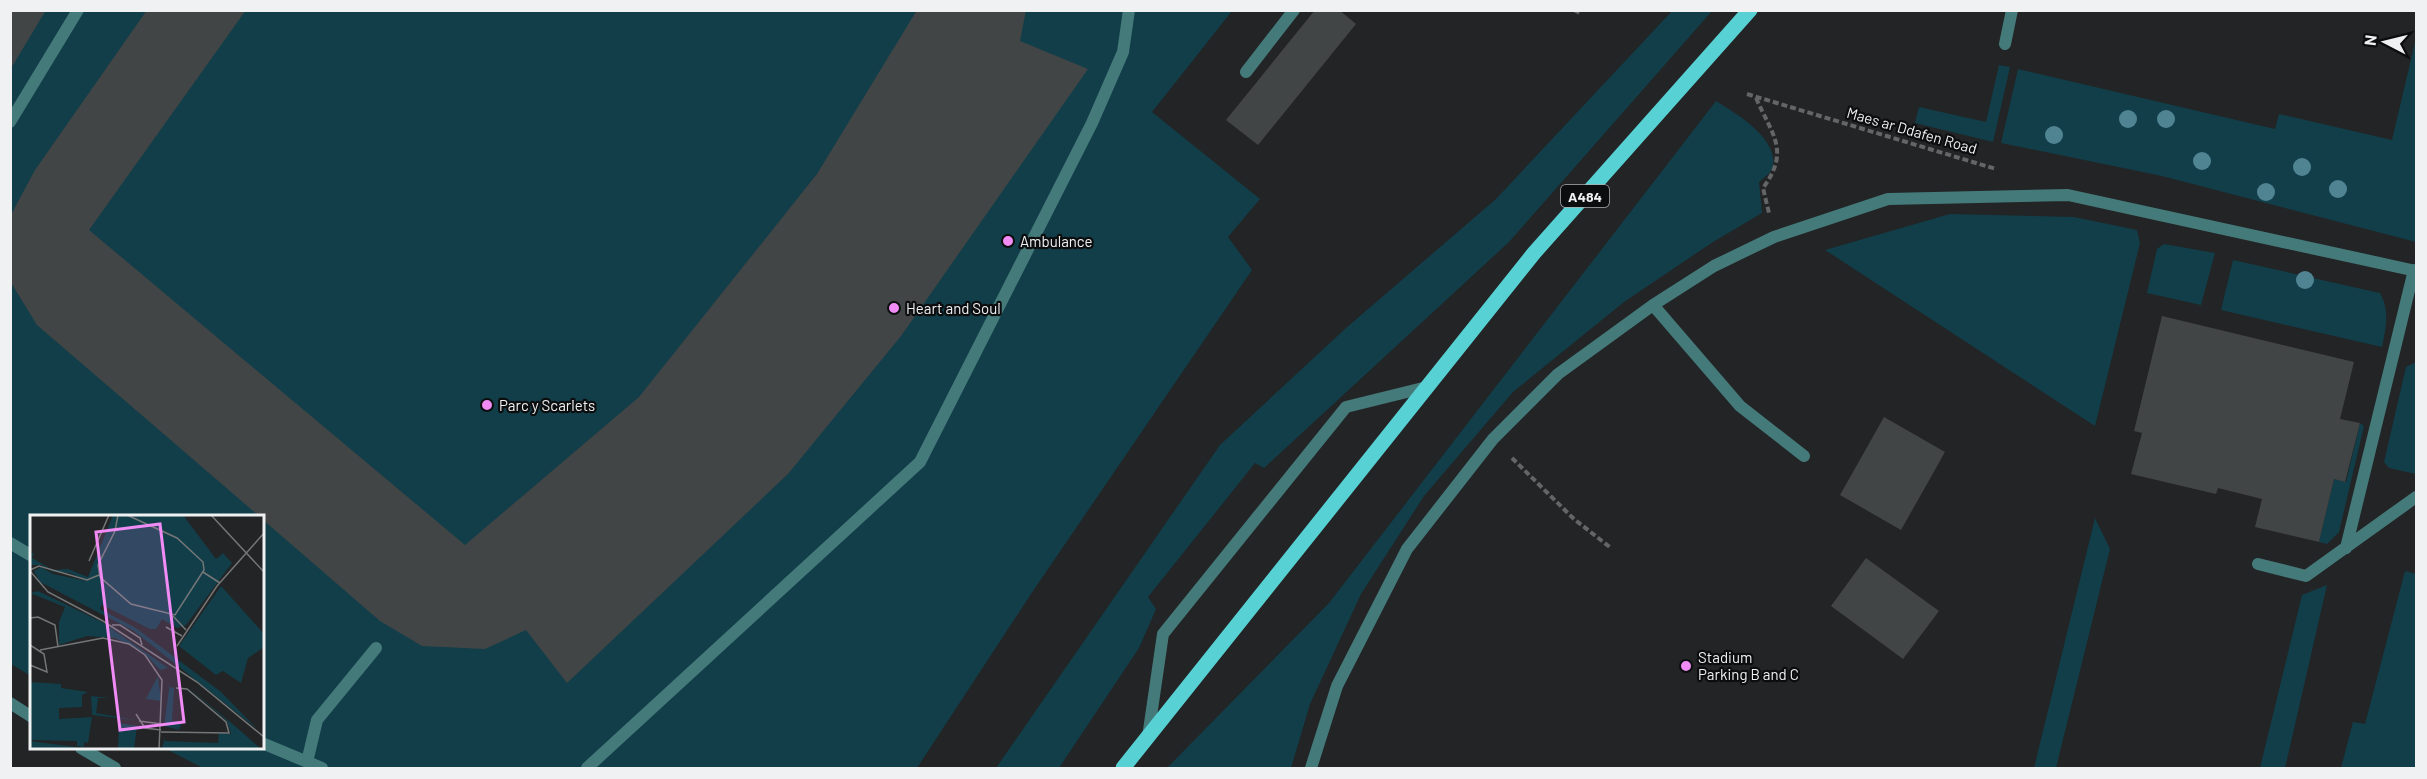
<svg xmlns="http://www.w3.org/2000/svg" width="2427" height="779" viewBox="0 0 2427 779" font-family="Barlow,sans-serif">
  <rect width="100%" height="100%" fill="#222425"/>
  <path fill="#123e49" d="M1673 10 1712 11 1509 242 1264 468 1255 463 1148 597 1156 609 1139 648 1059 768H996L1220 445 1346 328 1496 199Z
    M10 11H1232L1152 112 1260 199 1228 237 1252 270 1031 594 917 768H203L164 748H262V516H32L31 676 11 664Z
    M2416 38V242L2162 176 2001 143 2018 69 2275 129 2279 114 2392 140Z
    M1999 65 2010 67 1993 142 1915 123 1919 107 1986 122Z
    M1716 101C1736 113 1782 141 1772 169 1770 174 1763 178 1759 182L1762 213 1713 242 1624 302 1513 392 1424 496 1361 594 1310 704 1291 768H1167L1329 603Z
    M1950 214 2074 217 2137 230 2140 243 2095 426 1825 250Z
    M2164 244 2215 253 2201 305 2147 293 2157 249Z
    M2233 260 2380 293C2390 311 2386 328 2382 347L2221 310Z
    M2416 362V474L2389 468 2384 462 2406 367Z
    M2360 423 2364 426 2339 532 2327 544 2319 542 2334 479 2346 482Z
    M2095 518 2110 549 2056 768H2034Z
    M2405 571 2416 574V768H2341L2353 722 2365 724Z
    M2327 585 2285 768H2260L2302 595Z"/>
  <path fill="#424546" d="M10 10H46L10 70Z
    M147 10H246L89 230 465 545 639 397 817 174 917 10H1026L1020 41 1088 69 901 336 788 474 567 683 526 630 485 649 422 646 380 621 262 519V516H259L37 325 10 281 12 213 35 170Z
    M1315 10H1339L1356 24 1258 145 1226 120Z
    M2162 316 2354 362 2340 419 2360 423 2345 482 2334 479 2319 542 2255 527 2262 499 2218 488 2216 494 2131 474 2142 433 2134 431Z
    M1884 417 1945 452 1901 530 1840 495Z
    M1866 558 1939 611 1903 659 1831 606Z"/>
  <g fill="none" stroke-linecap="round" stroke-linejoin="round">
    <path stroke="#636566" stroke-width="4" stroke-dasharray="6 3" stroke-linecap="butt" d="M1574 10 1580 13
      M1747 94 1996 169
      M1756 98C1773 136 1790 151 1763 188L1769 213
      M1512 458 1574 519 1611 548"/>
    <path stroke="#457a7b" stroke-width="12" d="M2005 44 2012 10
      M1246 72 1294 10
      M10 122 78 10
      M1653 305 1740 406 1804 456
      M10 543 32 556
      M2346 548 2414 270
      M2258 564 2306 576 2416 497
      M10 703 32 717
      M1148 737 1163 634 1346 407 1427 387
      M262 743 322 768
      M81 748 115 768
      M307 762 317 720 376 648
      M587 768 920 462 1092 123 1123 52 1129 10
      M1311 768 1337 686 1407 549 1493 439 1558 374 1653 305 1714 266 1774 237 1888 199 2068 195 2416 271"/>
    <path stroke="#58d1d4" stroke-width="15" d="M1123 768 1534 253 1750 10"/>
  </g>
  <g fill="#508493">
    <circle cx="2128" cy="119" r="9"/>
    <circle cx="2166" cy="119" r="9"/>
    <circle cx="2054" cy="135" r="9"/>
    <circle cx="2202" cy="161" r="9"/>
    <circle cx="2302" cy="167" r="9"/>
    <circle cx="2338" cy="189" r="9"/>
    <circle cx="2266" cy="192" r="9"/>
    <circle cx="2305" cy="280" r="9"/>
  </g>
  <g fill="#f18bf5" stroke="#0c0d0e" stroke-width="2">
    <circle cx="1008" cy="241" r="6"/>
    <circle cx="894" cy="308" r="6"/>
    <circle cx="487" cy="405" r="6"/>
    <circle cx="1686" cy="666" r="6"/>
  </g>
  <g text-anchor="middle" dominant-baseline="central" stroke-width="4.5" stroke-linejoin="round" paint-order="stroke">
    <rect fill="#0c0d0e" stroke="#abadae" stroke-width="1.5" x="1561" y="185" width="48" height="22" rx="4.5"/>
    <g font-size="14" font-weight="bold" fill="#eff1f2">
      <text x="1585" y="196">A484</text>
    </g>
    <g font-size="15" fill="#eff1f2" stroke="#0c0d0e">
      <text transform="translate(1912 130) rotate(16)">Maes ar Ddafen Road</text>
    </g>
    <g font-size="15" fill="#eff1f2" stroke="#0c0d0e" text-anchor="start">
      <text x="1020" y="241">Ambulance</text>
      <text x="906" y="308">Heart and Soul</text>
      <text x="499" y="405">Parc y Scarlets</text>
      <text x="1698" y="657">Stadium<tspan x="1698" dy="17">Parking B and C</tspan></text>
    </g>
  </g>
  <g transform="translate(30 515)">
    <rect width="234" height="234" fill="#222425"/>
    <path d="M83 0H153L186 44 193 38 202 48 156 110 147 113 132 104 126 114H120L72 90 70 94 106 113 191 177 227 214 104 116 10 67 4 56 11 52 23 59 57 66 40 58 23 57 12 50H0V40L4 37 2 43 23 55 38 54 58 62ZM191 71 234 119V132L218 143 211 168 193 156 186 160 149 131ZM8 76 72 107 138 153 130 155 113 137 85 123 57 121 29 130V107L35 92 0 78ZM128 161 131 186 116 184ZM0 167 31 169V173L58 177 52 180V192L29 193V204L62 202 58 228 54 227V232L47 231V226L0 225ZM140 167V172L144 173 142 206 152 207 149 215 134 211ZM153 168 205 211 231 234H132L135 222V226L188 228 189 218 201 219 197 206ZM61 181 80 183H68L66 198 105 205 62 200ZM89 208 107 211 104 234H88ZM0 226 53 233 58 234H0Z" fill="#123e49"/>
    <path fill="none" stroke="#747677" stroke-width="1.5" d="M88 0 85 16 68 50 70 62 101 89 145 100 174 55 173 47 147 23 97 0M181 0 234 57M59 46 79 0M0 55 9 51 57 65 69 60M0 56 18 77 73 106 167 167 234 222M173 57 190 68M143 101 156 115M0 103 8 102 25 110 28 132M82 110H90L110 123 112 130M136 112 152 121M0 130 14 139 17 157 0 150M147 131 187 71 234 18M10 135 73 123 99 129 115 140 132 165 129 234M106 199 115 213 131 215M109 206 132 209M131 217 199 218 196 207 157 174 146 173"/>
    <path fill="#f18bf5" fill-opacity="0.15" stroke="#f18bf5" stroke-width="3" d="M130 9 154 207 90 215 66 17Z"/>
    <rect width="234" height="234" fill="none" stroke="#eff1f2" stroke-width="3"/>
  </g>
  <rect width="2427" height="779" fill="none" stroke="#eff1f2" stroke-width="24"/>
  <g transform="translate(2385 42) rotate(277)" stroke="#0c0d0e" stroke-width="4.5" paint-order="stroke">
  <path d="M0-4.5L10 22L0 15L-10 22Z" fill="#eff1f2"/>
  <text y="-9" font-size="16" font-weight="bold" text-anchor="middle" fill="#eff1f2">N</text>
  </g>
</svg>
